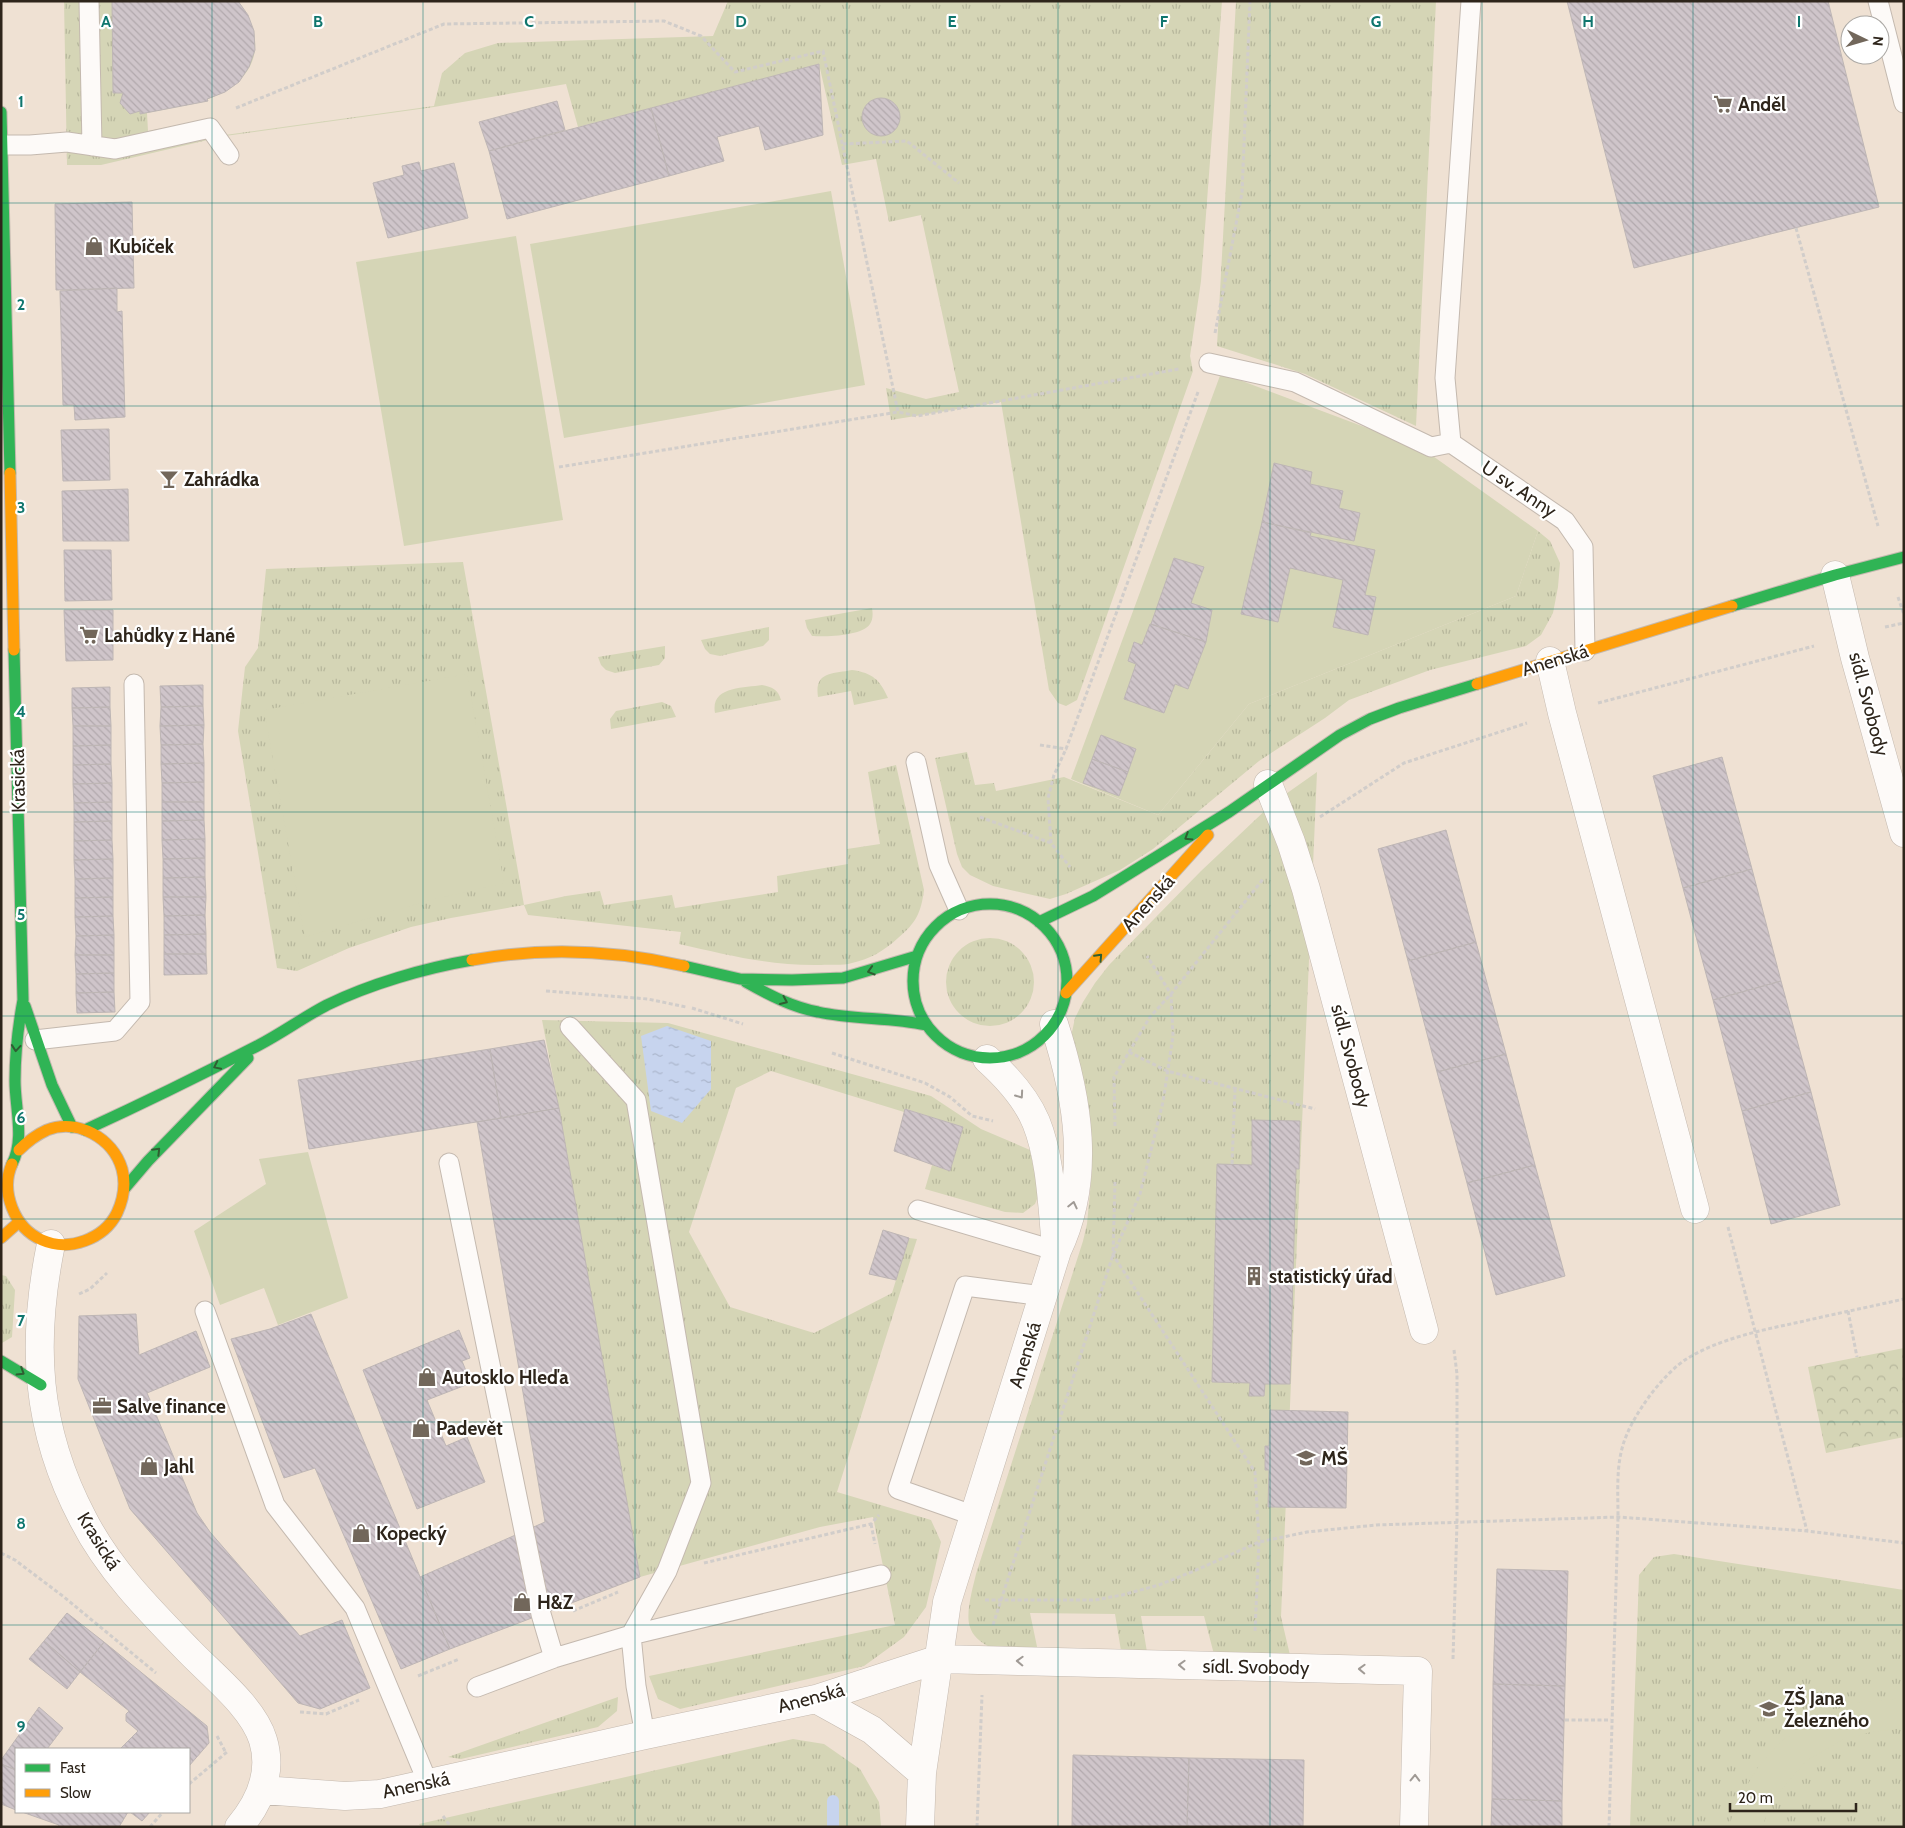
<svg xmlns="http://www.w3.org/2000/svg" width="1905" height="1828" viewBox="0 0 1905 1828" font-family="Cabin,sans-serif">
  <defs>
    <pattern id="grass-tufts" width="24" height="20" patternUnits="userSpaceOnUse" patternTransform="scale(1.25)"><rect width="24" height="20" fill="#d5d5b6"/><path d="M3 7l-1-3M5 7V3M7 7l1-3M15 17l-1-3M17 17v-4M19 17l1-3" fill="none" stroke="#b7b79c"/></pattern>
    <pattern id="park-crowns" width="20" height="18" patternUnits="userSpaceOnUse" patternTransform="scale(1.25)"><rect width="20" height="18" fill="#d5d5b6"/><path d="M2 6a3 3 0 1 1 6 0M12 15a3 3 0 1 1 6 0" fill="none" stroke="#b7b79c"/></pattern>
    <pattern id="water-ripples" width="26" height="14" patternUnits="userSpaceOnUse" patternTransform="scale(1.25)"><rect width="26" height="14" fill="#c7d4ee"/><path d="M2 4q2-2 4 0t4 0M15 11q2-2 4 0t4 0" fill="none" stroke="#abb6cc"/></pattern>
    <pattern id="building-back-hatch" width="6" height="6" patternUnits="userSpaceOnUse" patternTransform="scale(1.25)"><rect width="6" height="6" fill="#cfc5ca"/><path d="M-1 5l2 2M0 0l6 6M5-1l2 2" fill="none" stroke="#b2a9ad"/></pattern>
  </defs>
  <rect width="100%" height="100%" fill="#efe1d3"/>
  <path fill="url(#grass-tufts)" d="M64 1H238C270 43 256 81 208 99V101L147 113 148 131 212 118 225 135 434 106 442 73 465 53 498 43 713 36 728 1H1222L1201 281 1190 356 1193 371 1077 700 1066 706 1058 703 1049 690 1001 402 891 420 886 388 926 399 959 392 921 215 889 222 876 159 842 165 819 64 578 127 566 84 434 107 225 136 101 165H67Z
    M1236 1H1436L1416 426 1305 374 1217 346Z
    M1538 531 1550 541 1560 563 1558 587 1553 613 1541 635 1526 646 1430 670 1349 700 1325 718 1259 761 1153 849 1120 870 1066 894 1050 899 993 886 970 875 962 867 957 854 935 758 967 752 975 785 994 783 996 791 1064 777 1158 815 1249 704 1516 596Z
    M463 562 524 905 566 896 600 891 604 905 672 895 675 908 778 892 777 876 848 864 847 849 880 844 868 772 896 765 924 890C921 913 916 923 898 938 884 951 870 959 852 963 842 966 831 964 821 965 770 966 728 955 679 944L681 932 528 915 524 905 451 918 411 927 349 948 297 971 277 968 238 731 245 667 258 648 266 569Z
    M872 608C873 613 873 620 870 624 863 636 825 637 812 636L807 628 805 620Z
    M769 627V640L763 646 720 656 710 654 705 649 701 640Z
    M665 646V658L659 665 615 673 606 670 601 665 598 657Z
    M852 670C873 673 880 680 888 698L854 705 851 691 818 697C814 671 833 674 852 670Z
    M762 685C772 687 778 689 781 700L715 713C710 686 744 688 762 685Z
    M662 702 671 706 676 717 611 729 610 719 616 711Z
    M1317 772 1281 1617 1293 1668 1217 1666 1204 1616H1141L1149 1664 1123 1663 1115 1614 1030 1613 1040 1661C1020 1656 977 1651 970 1627 965 1614 973 1587 976 1574L1083 1241 1087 1224 1092 1170 1089 1132 1071 1049 1072 1032 1075 1018 1083 1002 1095 983 1109 965 1201 871 1273 803Z
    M946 982a44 44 0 1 1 88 0a44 44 0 1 1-88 0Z
    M542 1020 668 1023 931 1096 981 1129 1030 1150 1039 1194 1035 1204 1023 1213 1005 1212 925 1189 932 1165 950 1171 963 1127 906 1109 904 1112 771 1071 736 1088 689 1232 730 1307 814 1333 892 1293 909 1238 917 1239 837 1492 931 1520 941 1542 926 1607 904 1637 864 1666 680 1709 658 1699 649 1676 895 1625 873 1517 820 1527 640 1577 559 1108Z
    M1 1275 6 1276 15 1290 12 1337 2 1343Z
    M1674 1554 1904 1590V1827H1630L1639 1575 1654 1557Z
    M618 1697 617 1711 598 1727 461 1759 448 1757Z
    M793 1739 824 1744 860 1769 879 1802 881 1827H421L419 1824Z"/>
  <path fill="url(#park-crowns)" d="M1904 1348V1437L1826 1453 1808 1367Z"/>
  <path fill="#d5d5b6" d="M831 191 865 385 564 438 530 244Z
    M516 236 563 520 404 546 356 262Z
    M1221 373 1423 449 1538 531 1516 596 1249 704 1158 815 1071 779Z
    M467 674 504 883 427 901 305 937 264 710Z
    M308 1152 348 1298 278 1325 264 1288 220 1305 194 1231 266 1184 259 1159Z
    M1904 1698V1728L1871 1732 1842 1740 1806 1761 1772 1801 1762 1827H1729L1735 1806 1758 1767 1781 1741 1849 1703Z"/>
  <path fill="url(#water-ripples)" d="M667 1026 711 1041V1089L682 1123 651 1111 641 1036Z"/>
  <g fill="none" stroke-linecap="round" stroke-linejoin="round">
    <path stroke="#c7d4ee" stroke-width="12" d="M833 1801V1827"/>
  </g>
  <path fill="url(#building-back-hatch)" stroke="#beb6b5" d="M112 1H238L248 15 254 31 255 50 249 67 239 82 225 92 207 99 208 101 140 114V111L130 114 120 103 123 93H113Z
    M1567 1H1828L1879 207 1634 268Z
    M819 64 823 135 765 150 759 126 717 137 724 161 669 176 651 108Z
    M862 117a19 19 0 1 1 38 0a19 19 0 1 1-38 0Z
    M557 101 565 130 489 151 479 122Z
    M651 108 669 176 507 219 489 151Z
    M419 162 421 171 454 163 468 218 388 238 373 183 404 175 402 166Z
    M132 202 134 288 56 290 55 204Z
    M117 288V312L122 311 125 417 75 420 74 405H63L60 291Z
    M109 429 110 480 63 481 61 430Z
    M1274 463 1312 472 1310 484 1343 491 1339 508 1360 513 1354 541 1262 522Z
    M128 489 129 541H63L62 491Z
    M1262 522 1311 533 1310 536 1375 550 1365 595 1376 597 1368 635 1333 627 1343 580 1290 568 1278 622 1241 614Z
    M64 550H111L112 600 65 601Z
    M1174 558 1204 567 1191 603 1212 610 1206 642 1151 624Z
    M64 610H113V660L66 661Z
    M1150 624 1206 642 1188 689 1175 684 1164 713 1124 699 1136 664 1128 661 1134 642 1142 645Z
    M203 685V706L161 707 160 686Z
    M110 687V707L72 708V688Z
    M203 706 204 725 160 726 161 707Z
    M110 707 111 726H73L72 708Z
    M204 725 203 744 161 745 160 726Z
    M73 726H111V745L73 746Z
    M1101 735 1136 749 1128 772 1092 759Z
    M203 744 204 763 161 764V745Z
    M111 745V764L73 765V746Z
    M1722 757 1752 869 1683 888 1653 776Z
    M1092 759 1128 772 1119 796 1083 783Z
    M204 763V782L162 783 161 764Z
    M111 764 112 783 73 784V765Z
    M204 782V802H162V783Z
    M112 783V802L74 803 73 784Z
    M112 802V821L74 822V803Z
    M162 802H204V820L162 821Z
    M204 820 205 839 162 840V821Z
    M112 821V840L74 841V822Z
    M1446 830 1476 942 1408 961 1378 849Z
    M205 839V858L163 859 162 840Z
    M112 840 113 859 74 860V841Z
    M205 858V877L163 878V859Z
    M113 859V878L75 879 74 860Z
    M1752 869 1781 981 1713 1000 1683 888Z
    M205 877 206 897H163V878Z
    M113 878V897L75 898V879Z
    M113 897V916L75 917V898Z
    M163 897H206L205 915 164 916Z
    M205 915 206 934 164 935V916Z
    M113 916 114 935 76 936 75 917Z
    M206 934V954H164V935Z
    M114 935V955H75L76 936Z
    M1476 942 1506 1054 1437 1072 1408 961Z
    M164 954H206L207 974 164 975Z
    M75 955H114V973L76 974Z
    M114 973V992L76 993V974Z
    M1781 981 1811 1092 1742 1111 1713 1000Z
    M114 992 115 1012 77 1013 76 993Z
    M544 1040 559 1108 501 1118 490 1049Z
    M490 1049 501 1118 309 1149 298 1080Z
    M1506 1054 1535 1165 1467 1183 1437 1072Z
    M1811 1092 1840 1205 1771 1224 1742 1111Z
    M559 1108 640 1577 450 1649 420 1577 545 1522 477 1122Z
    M905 1109 963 1127 950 1171 894 1151Z
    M1252 1120 1300 1121 1299 1169H1296L1290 1384H1265L1264 1396H1249L1250 1383 1212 1382 1217 1164 1252 1165Z
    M1535 1165 1565 1276 1496 1295 1467 1183Z
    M883 1230 909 1238 896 1280 869 1274Z
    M136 1314 139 1355 196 1331 210 1367 147 1393 197 1513 210 1532 300 1636 342 1620 370 1688 320 1709 298 1703 130 1509 78 1379 79 1316Z
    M311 1314 450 1649 401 1669 315 1468 284 1478 231 1339 270 1329Z
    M459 1330 470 1358 462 1361 471 1383 427 1400 446 1446 467 1437 485 1482 417 1509 363 1370Z
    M1270 1410 1348 1412 1346 1508 1268 1507 1269 1470H1265V1446H1269Z
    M1497 1569 1568 1571 1565 1686 1493 1684Z
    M67 1613 104 1642 80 1672 44 1641Z
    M44 1641 80 1672 67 1689 29 1659Z
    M104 1642 207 1726 209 1743 189 1766V1749H120L138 1731 126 1721V1714L129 1711 80 1672Z
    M1493 1684 1565 1686 1562 1801 1492 1799Z
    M39 1707 63 1728 47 1749H16V1770L1 1764V1760Z
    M1073 1755 1189 1758 1187 1827H1072Z
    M1189 1758 1304 1760 1303 1827H1187Z
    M1 1764 16 1770V1810L1 1804Z
    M1492 1799 1562 1801V1827H1491Z
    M22 1812H128L119 1827H58L59 1825Z
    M130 1812H150L142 1821Z"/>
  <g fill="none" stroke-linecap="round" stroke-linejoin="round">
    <g stroke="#c4b9af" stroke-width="21">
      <path id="lane" d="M89 1 92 146
        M1471 1 1445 378 1451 443 1565 521 1583 547 1585 651
        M1878 1 1904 103
        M2 145H30L67 142 115 149 210 128 229 155
        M1209 363 1295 382 1431 447 1451 443
        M916 762 939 865 959 910
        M570 1027 636 1100 701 1483 667 1571 631 1635 636 1686 645 1735
        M35 1040 115 1031 140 1002 134 684
        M449 1163 541 1614 554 1658
        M918 1210 1057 1251
        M205 1311 275 1505 355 1608 428 1783
        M975 1516 898 1489 965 1286 1043 1296
        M477 1687 554 1658 631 1635 881 1575"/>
    </g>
    <g stroke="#c4b9af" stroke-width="29">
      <path id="street" d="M1835 575 1855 658 1904 833
        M1550 661 1562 713 1695 1209
        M1268 784 1291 842 1306 889 1424 1330
        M987 1059C1007 1077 1026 1098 1036 1122 1051 1159 1052 1207 1056 1247
        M51 1244C31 1342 35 1428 83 1519 109 1570 150 1611 189 1651 213 1676 253 1707 263 1740 273 1773 260 1802 239 1827
        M816 1699 872 1730 922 1773
        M263 1790 345 1796 380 1794 645 1735 816 1699 939 1659 1418 1671 1414 1827
        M920 1827 922 1773 947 1602 1057 1251C1092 1178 1078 1098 1054 1024"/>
    </g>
    <g stroke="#c4b9af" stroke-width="13">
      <path id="fast" d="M1 112 10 473
        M1732 606 1835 575 1904 557
        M913 981a77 77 0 1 1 154 0a77 77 0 1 1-154 0Z
        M1039 922 1093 896 1229 812 1340 735 1370 719 1399 708 1477 684
        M684 966 740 979 792 980 843 978 917 956
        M746 982C769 995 792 1007 818 1012 853 1020 890 1017 926 1025
        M25 1006 52 1085 72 1127
        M85 1130C144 1103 201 1075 259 1045 282 1033 304 1017 327 1005 370 984 425 968 472 960
        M12 1164C25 1139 15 1108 15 1081 15 1053 18 1027 23 1000L14 650
        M125 1188 148 1161 248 1058
        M1 1361 41 1385"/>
    </g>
    <g stroke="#c4b9af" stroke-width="13">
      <path id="slow" d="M10 473 14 650
        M1477 684 1732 606
        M472 960C542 947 614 950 684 966
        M1066 993 1208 835
        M12 1164C0 1191 14 1228 42 1240 69 1252 104 1239 117 1213 123 1200 126 1184 122 1169 113 1138 77 1118 47 1130 36 1135 27 1142 19 1150
        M1 1238 19 1222"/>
    </g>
    <path stroke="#d1cdca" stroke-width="3" stroke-dasharray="4 2.5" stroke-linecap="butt" d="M236 108 444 24 664 21 701 36 735 72 823 51 898 412 917 416 1179 369
      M843 144 907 141 959 183
      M1796 228 1878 526
      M1215 333 1242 193 1250 1
      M559 467 898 412
      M1898 597 1904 615
      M1885 627 1904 623
      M1598 703 1814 646
      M1040 745 1066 749 1198 392
      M980 817 1051 843 1070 867
      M1320 817 1404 763 1527 723
      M1051 843 1048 798 1054 775 1066 749
      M546 991 648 999 686 1007
      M692 1008 743 1024
      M1129 1052 1167 1071 1315 1109
      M832 1053 925 1083 950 1097 972 1116 993 1121
      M1115 1126 1114 1077 1150 1017 1171 994 1264 878
      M1232 1164 1235 1090
      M1115 1182 1113 1255 1255 1472 1259 1542 1255 1631
      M1728 1227 1807 1531
      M79 1294 90 1289 107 1273
      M1848 1311 1857 1357
      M871 1524 875 1544
      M1 1553 15 1560 64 1597 156 1673
      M704 1563 871 1524 879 1515
      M985 1600H1095L1122 1595 1159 1585 1194 1571 1259 1542 1307 1532 1376 1525 1618 1517 1807 1531 1904 1543
      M573 1611 618 1592
      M993 1625 1113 1255 1140 1194 1163 1102 1173 1036 1171 994 1147 956
      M1453 1659 1457 1522V1374L1454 1350
      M418 1676 459 1659
      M300 1712 326 1714 359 1700
      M1565 1720H1611
      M217 1736 226 1753
      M189 1784 227 1752
      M443 1816 451 1827
      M150 1827 163 1812
      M977 1827 982 1695
      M1609 1827 1618 1517C1618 1493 1616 1468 1623 1445 1631 1417 1663 1373 1688 1358 1722 1338 1762 1330 1800 1322 1834 1314 1869 1307 1904 1299"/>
    <use href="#lane" stroke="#fdfaf8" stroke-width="19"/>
    <use href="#street" stroke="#fdfaf8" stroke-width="28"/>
    <use href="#fast" stroke="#30b455" stroke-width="11"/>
    <use href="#slow" stroke="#ff9f0a" stroke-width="11"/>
  </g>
  <defs><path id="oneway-chevron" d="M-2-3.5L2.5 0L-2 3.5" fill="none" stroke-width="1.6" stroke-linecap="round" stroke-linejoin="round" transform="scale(1.25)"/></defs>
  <g stroke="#2f5e32">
    <use href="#oneway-chevron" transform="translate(1188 837) rotate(148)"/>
    <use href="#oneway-chevron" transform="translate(1099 957) rotate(-47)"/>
    <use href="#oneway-chevron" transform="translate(871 971) rotate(163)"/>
    <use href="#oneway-chevron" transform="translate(784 1001) rotate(24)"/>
    <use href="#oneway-chevron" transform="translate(16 1048) rotate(95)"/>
    <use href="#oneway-chevron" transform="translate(217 1066) rotate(154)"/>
    <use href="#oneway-chevron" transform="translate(157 1151) rotate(-45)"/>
    <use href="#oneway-chevron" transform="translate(21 1372) rotate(32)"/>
  </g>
  <g stroke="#a09a95">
    <use href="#oneway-chevron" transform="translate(1020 1095) rotate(55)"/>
    <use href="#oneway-chevron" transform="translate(1073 1205) rotate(-77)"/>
    <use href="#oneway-chevron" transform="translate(1020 1661) rotate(-178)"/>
    <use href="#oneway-chevron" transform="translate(1182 1665) rotate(-178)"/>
    <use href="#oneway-chevron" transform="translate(1362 1669) rotate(-178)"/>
    <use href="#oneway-chevron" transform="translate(1415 1778) rotate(-89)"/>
  </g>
  <path fill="none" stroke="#0f766e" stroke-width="1" stroke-opacity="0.55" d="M212 1V1827M423 1V1827M635 1V1827M847 1V1827M1058 1V1827M1270 1V1827M1482 1V1827M1693 1V1827M1 203H1904M1 406H1904M1 609H1904M1 812H1904M1 1016H1904M1 1219H1904M1 1422H1904M1 1625H1904"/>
  <defs>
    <g id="supermarket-bare" transform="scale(1.5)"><path d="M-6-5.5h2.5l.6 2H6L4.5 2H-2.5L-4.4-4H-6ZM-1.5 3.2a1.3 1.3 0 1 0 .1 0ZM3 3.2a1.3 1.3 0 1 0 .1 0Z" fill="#72675b" stroke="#fff" stroke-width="2.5" paint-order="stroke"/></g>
    <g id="shop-bare" transform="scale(1.5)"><path d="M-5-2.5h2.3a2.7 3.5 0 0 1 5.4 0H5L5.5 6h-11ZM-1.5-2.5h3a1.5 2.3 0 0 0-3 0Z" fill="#72675b" stroke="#fff" stroke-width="2.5" paint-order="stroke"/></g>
    <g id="bar-bare" transform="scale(1.5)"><path d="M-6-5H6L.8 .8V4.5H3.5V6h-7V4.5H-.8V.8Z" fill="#72675b" stroke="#fff" stroke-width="2.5" paint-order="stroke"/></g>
    <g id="building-bare" transform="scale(1.5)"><path d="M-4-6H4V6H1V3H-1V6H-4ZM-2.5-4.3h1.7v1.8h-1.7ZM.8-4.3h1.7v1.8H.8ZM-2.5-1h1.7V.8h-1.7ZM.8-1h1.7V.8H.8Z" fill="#72675b" stroke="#fff" stroke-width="2.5" paint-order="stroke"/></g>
    <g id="office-bare" transform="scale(1.5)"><path d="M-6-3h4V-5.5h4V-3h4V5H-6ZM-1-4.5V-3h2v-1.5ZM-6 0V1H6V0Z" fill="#72675b" stroke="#fff" stroke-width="2.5" paint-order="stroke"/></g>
    <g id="school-bare" transform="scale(1.5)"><path d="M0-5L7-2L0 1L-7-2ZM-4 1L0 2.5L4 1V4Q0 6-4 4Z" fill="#72675b" stroke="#fff" stroke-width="2.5" paint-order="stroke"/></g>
  </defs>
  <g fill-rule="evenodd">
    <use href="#supermarket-bare" x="1723" y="104"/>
    <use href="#shop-bare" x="94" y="246"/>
    <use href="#bar-bare" x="169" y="479"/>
    <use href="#supermarket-bare" x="89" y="635"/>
    <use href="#building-bare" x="1254" y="1276"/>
    <use href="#shop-bare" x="427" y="1377"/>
    <use href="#office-bare" x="102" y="1406"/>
    <use href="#shop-bare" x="421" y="1428"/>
    <use href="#school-bare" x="1306" y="1458"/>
    <use href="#shop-bare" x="149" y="1466"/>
    <use href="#shop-bare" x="361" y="1533"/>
    <use href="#shop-bare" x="522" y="1602"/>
    <use href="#school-bare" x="1769" y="1709"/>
  </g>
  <g text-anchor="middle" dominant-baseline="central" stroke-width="4.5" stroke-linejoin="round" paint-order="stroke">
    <g font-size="19" font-weight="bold" fill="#2e251b" stroke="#fff" text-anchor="start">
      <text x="1738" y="104">Anděl</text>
      <text x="109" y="246">Kubíček</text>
      <text x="184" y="479">Zahrádka</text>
      <text x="104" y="635">Lahůdky z Hané</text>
      <text x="1269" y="1276">statistický úřad</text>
      <text x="442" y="1377">Autosklo Hleďa</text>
      <text x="117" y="1406">Salve finance</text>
      <text x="436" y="1428">Padevět</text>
      <text x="1321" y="1458">MŠ</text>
      <text x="164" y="1466">Jahl</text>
      <text x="376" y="1533">Kopecký</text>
      <text x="537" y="1602">H&amp;Z</text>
      <text x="1784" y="1698">ZŠ Jana<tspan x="1784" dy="22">Železného</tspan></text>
    </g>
    <g font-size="19" fill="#2e251b" stroke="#fff">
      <text transform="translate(1519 489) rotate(34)">U sv. Anny</text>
      <text transform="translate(1555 660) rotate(-17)">Anenská</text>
      <text transform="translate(1869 704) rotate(75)">sídl. Svobody</text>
      <text transform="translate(18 781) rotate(-91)">Krasická</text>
      <text transform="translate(1148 903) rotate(-48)">Anenská</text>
      <text transform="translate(1351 1056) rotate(75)">sídl. Svobody</text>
      <text transform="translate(1025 1355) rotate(-73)">Anenská</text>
      <text transform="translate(99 1541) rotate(58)">Krasická</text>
      <text transform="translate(1256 1667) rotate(1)">sídl. Svobody</text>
      <text transform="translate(811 1698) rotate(-15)">Anenská</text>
      <text transform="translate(416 1785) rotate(-12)">Anenská</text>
    </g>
  </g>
  <g font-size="16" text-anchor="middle" font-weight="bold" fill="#0f766e" stroke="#fff" stroke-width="4.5" stroke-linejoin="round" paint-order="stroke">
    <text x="106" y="27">A</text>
    <text x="318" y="27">B</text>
    <text x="529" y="27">C</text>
    <text x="741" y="27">D</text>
    <text x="952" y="27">E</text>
    <text x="1164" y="27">F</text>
    <text x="1376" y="27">G</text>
    <text x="1588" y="27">H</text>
    <text x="1799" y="27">I</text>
    <text x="21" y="107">1</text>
    <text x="21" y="310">2</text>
    <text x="21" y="513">3</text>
    <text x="21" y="717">4</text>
    <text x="21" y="920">5</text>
    <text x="21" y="1123">6</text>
    <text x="21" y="1326">7</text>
    <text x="21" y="1529">8</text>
    <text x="21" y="1732">9</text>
  </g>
  <rect width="1905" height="1828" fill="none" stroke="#2e251b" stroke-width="5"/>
  <rect x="15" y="1748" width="175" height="65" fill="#ffffff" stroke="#aba8a4"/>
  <rect x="25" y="1764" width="25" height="8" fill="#30b455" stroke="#aba8a4"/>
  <text x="60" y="1773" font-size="15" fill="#2e251b">Fast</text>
  <rect x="25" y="1789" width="25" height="8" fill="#ff9f0a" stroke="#aba8a4"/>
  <text x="60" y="1798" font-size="15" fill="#2e251b">Slow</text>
  <g transform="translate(1865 40) rotate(95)"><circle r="24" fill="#ffffff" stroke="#aba8a4"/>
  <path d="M0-4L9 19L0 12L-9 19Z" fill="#72675b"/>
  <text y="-8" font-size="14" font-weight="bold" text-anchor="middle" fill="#2e251b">N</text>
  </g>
  <path d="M1730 1803v8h126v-8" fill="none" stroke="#2e251b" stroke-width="2.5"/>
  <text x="1738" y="1803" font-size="15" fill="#2e251b" stroke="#ffffff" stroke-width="4" paint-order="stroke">20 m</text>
</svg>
